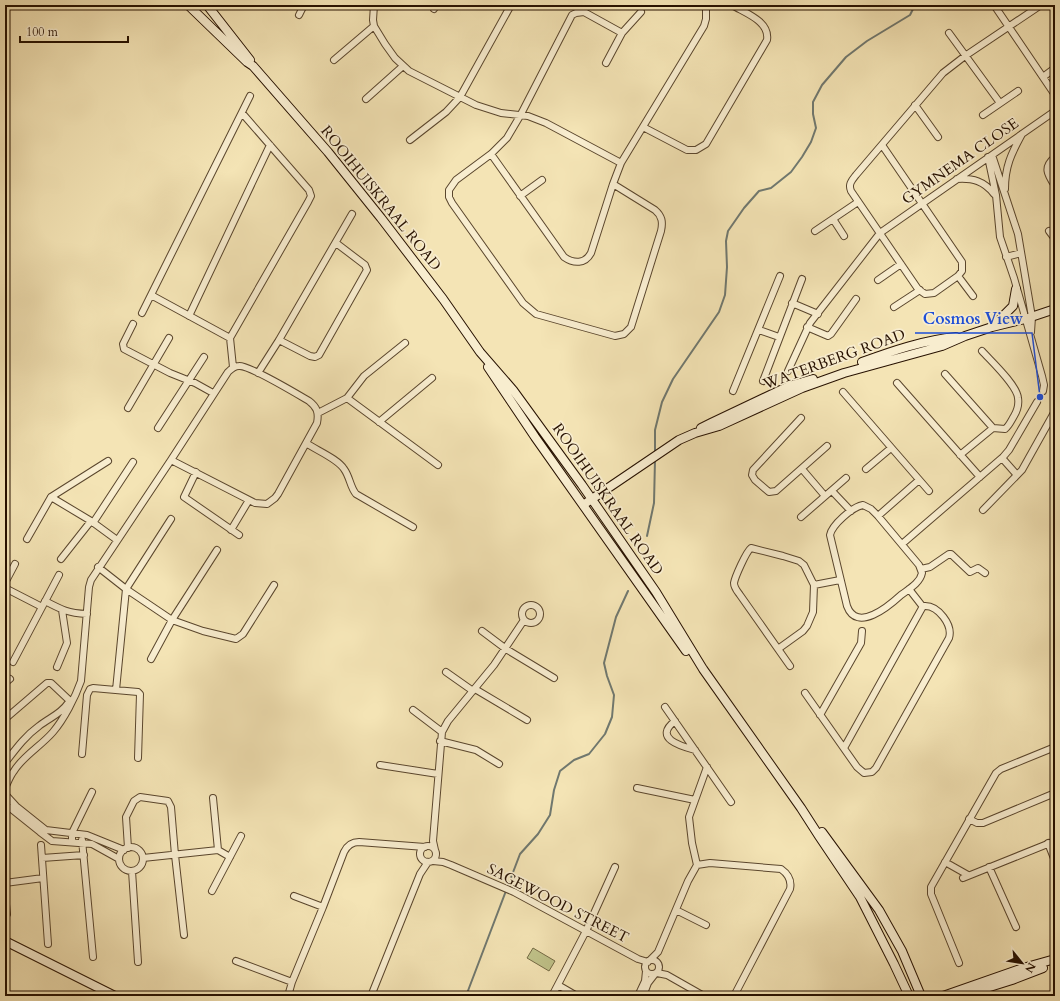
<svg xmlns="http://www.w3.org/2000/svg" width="1060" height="1001" viewBox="0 0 1060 1001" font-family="Cardo,serif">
  <rect width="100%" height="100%" fill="#f4e4b5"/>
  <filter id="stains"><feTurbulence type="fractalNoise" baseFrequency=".005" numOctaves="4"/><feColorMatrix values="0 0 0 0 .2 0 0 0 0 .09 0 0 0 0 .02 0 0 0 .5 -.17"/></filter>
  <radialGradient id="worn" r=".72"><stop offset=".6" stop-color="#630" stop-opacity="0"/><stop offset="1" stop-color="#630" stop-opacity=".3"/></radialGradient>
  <path fill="#c0c38a" stroke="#746a45" d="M533 948 555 961 549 971 527 958Z"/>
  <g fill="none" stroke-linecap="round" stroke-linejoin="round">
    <path stroke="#70786f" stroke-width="2" d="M655 453V430L662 402 673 379 719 312 725 295 727 267 726 241 728 231 744 208 759 191 771 188 791 172 802 157 811 142 816 128 813 114V102L822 85 846 57 867 41 910 15 915 5
      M647 536 654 503 655 460
      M466 996 520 854 538 834 550 815 554 790 560 771 574 760 589 754 605 734 612 717 614 695 607 676 604 663 616 617 628 591"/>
    <path stroke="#d5c49a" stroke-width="6" stroke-dasharray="6 3" stroke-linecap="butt" d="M1037 402 1043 391"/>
    <g stroke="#5a462d" stroke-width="8">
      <path id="street" d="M374 5 373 20 374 26 385 44 395 58 409 71 476 105 501 113 528 116 546 123 621 163
        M994 5 1055 95
        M434 9 436 5
        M299 15 304 5
        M949 33 1000 103
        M334 60 374 26
        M606 63 622 33 641 12
        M1043 77 1055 68
        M366 99 403 66
        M915 105 938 137
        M983 115 1018 91
        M643 127 687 150H696L706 144 767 40C770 21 745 13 732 5
        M410 140 446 112 460 97 511 5
        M882 145 962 262V271L958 276 934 293 925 294 918 289 851 191C848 184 852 180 856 175L943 73 965 56 1041 5
        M491 154 564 257C574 264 585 264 591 253L613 184 621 163 704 26 706 19V5
        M992 155 1018 234 1032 317 1031 332
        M988 157 996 195 1000 237 1014 278 1042 376 1044 385 1043 391
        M1055 157C1043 167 1047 174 1055 186
        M957 179C973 178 984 181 994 194
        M613 184 655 210C662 216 663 222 661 231L631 327 624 334 615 336 536 314 523 303 452 203 449 197V190L456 180 491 154 507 138 520 116 572 15 576 13 584 12 622 33
        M1005 189C1005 167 1011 154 1022 134
        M520 196 542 180
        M833 219 844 236
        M815 231 858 202
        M1049 231 1055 239
        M1006 257 1021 253
        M958 276 973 296
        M878 280 901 264
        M151 295 230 338 233 367
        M792 303 818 314
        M894 307 920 290
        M142 313 250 96
        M189 316 270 145
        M133 324 123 344 124 349 170 373 195 383 213 393
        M807 327 828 336 831 334 856 299
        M759 330 779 337
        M230 338 308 202 311 196 309 190 242 113
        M279 340 310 356 315 357 319 355 367 270 365 265 336 243
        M788 371 810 323 880 233 1055 111
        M258 373 279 340 352 214
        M945 374 993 428 1005 429C1009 426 1011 421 1014 416 1017 411 1019 404 1018 398 1017 385 991 361 982 351
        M763 381 802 279
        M897 383 980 477
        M733 391 780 276
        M843 392 929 491
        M347 398 438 465
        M128 408 169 338
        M318 413 347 398 364 376 405 343
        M801 418 753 470 752 475 755 480 769 492 776 491 827 446
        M379 422 432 378
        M158 428 204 357
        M306 443C316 450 338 459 344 469 350 477 350 487 356 494L413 527
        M960 455 993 428
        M1002 458 1017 475
        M802 469 825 496
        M866 469 891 448
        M196 472 184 497 239 535
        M832 491 851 511
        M51 497 108 461
        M863 505 871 509 878 516 919 565 922 573C920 583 909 589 901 595 889 606 857 633 847 606L830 535C832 525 852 507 863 505Z
        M983 510 1022 470 1055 411
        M878 516 919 480
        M801 517 846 478
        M93 523 133 462
        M231 530 249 500
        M27 539 51 497 91 521 117 540
        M902 544 1003 457 1009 450 1037 402
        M61 559 91 521
        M98 567 126 589 172 620 203 631 236 639 243 634 274 585
        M921 569 930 567 949 554H951L970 572 978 568 985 573
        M5 583 15 564
        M814 585 840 580
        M5 588 42 607
        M909 589 923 607
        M45 601C62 610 68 613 87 614
        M522 614a9 9 0 1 1 18 0a9 9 0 1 1-18 0Z
        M482 631 506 649 554 678
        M778 649 803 631 807 626 813 612 814 585 804 565 799 561 783 556 751 548C746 552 735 577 734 583 734 588 738 592 740 595L790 666
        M151 659 172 620 217 550
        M13 662 59 575
        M57 667 67 643 62 610
        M446 672 473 691
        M5 683 10 679
        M475 689 527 720
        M116 690 126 589 171 519
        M805 693 857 767 864 773 872 772 876 768 949 638C953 625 938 605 924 606L922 608 844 748
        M665 707 731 802
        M413 710 442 732
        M820 715 861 643 862 631
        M5 719 47 683H51L69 700
        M675 721C653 738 680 746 695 750
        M440 741 476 750 499 764
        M82 754 87 695 90 689 93 688 138 692 140 694 138 758
        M5 763C15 750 25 736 39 726 49 718 61 714 68 703
        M380 765 438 774
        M5 788C8 782 10 776 14 771 23 756 41 746 53 732 64 719 75 698 81 681L89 587 91 580 171 460 228 372C231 369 234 366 239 366 249 365 297 394 309 401 317 407 319 413 317 423L278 494 275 498 267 504 255 503 171 460
        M637 788 695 800
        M5 794 16 806 46 830 87 835 124 850
        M213 798 218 850
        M5 804 40 832 52 841 92 844 119 859
        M969 819 977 823H983L1055 793
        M82 840 93 957
        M72 842V833L92 792
        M1048 843 1055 861
        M41 845 48 944
        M420 854a8 8 0 1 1 16 0a8 8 0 1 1-16 0Z
        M119 859a12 12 0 1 1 24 0a12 12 0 1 1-24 0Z
        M128 848 126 817 134 801 140 797 168 801 171 807 175 855 184 935
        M435 850 433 841 442 732 448 721 494 665 524 620
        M42 858 84 855
        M143 858 218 850 230 857
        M433 861 443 862 451 865 514 892 638 959 648 962
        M945 862 968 875
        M697 865 692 843 689 817 707 767
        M989 867 1016 927
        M132 871 138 962
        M963 878 1055 841
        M5 883 43 878
        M212 891 241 836
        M5 895 7 914
        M294 896 323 907
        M676 910 706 925
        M645 967a7 7 0 1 1 14 0a7 7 0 1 1-14 0Z
        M650 960 658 952 688 881 697 865 710 863 781 869C788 874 792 880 790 889L734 996
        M236 961 292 982
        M959 963 931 894V887L996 773 1001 769 1055 747
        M657 973 667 975 704 996
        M558 985 577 996
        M288 996 292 982 323 907 344 852C347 846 352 842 359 842L425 847
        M371 996 420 874 428 862
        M552 996 586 931 615 867
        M638 996 645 981 646 971
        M643 996 648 983 655 974"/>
    </g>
    <g stroke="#271100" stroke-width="10">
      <path id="secondary" d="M188 5 247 62 253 66 328 152 381 218 443 299 480 352 513 390 582 485 656 592 703 669 801 808 819 836 860 897 894 964 909 996
        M207 5 250 60
        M993 326 1013 306 1016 289
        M862 362C892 351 924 340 956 337
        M488 367 535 437 686 651
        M701 428 711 423 789 386 813 379
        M583 505 679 440 695 433 719 426 802 388 844 373 942 346 965 336 992 327 1025 319 1055 309
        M822 832 879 910 902 951 921 996
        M5 941 115 996
        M943 996 1023 968 1055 959
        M961 996 1012 980 1043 968"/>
    </g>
    <use href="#street" stroke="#f8edcf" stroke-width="6"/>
    <use href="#secondary" stroke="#f8edcf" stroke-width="8"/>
  </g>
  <g text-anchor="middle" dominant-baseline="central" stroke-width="3.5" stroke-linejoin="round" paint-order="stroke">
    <g font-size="15" fill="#271100" stroke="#f8edcf">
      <text transform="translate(960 161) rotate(-35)">GYMNEMA CLOSE</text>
      <text transform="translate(381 198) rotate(51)">ROOIHUISKRAAL ROAD</text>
      <text transform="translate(834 359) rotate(-20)">WATERBERG ROAD</text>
      <text transform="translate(608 499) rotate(55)">ROOIHUISKRAAL ROAD</text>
      <text transform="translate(558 903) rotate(27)">SAGEWOOD STREET</text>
    </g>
  </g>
  <path fill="none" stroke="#1d4ed8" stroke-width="1.5" d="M1040 397L1032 333H915"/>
  <circle fill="#1d4ed8" stroke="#f8edcf" stroke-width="1.5" cx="1040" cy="397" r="4"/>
  <g font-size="16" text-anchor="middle" font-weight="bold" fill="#1d4ed8" stroke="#f8edcf" stroke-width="3.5" stroke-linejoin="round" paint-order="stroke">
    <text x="973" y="324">Cosmos View</text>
  </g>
  <rect width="1060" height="1001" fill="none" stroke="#f4e4b5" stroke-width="20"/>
  <rect x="6" y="6" width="1048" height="989" fill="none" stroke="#271100" stroke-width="2"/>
  <rect x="10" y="10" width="1040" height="981" fill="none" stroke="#271100"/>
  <g transform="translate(1022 963) rotate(120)" stroke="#f8edcf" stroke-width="3" paint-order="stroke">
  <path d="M0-3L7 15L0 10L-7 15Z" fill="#271100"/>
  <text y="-6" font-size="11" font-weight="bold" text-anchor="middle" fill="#271100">N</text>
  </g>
  <path d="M20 36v6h108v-6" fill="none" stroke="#271100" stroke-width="2"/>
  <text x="26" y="36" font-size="12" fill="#271100" stroke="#f8edcf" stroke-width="3" paint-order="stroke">100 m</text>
  <rect width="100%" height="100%" filter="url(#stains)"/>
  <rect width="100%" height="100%" fill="url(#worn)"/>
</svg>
